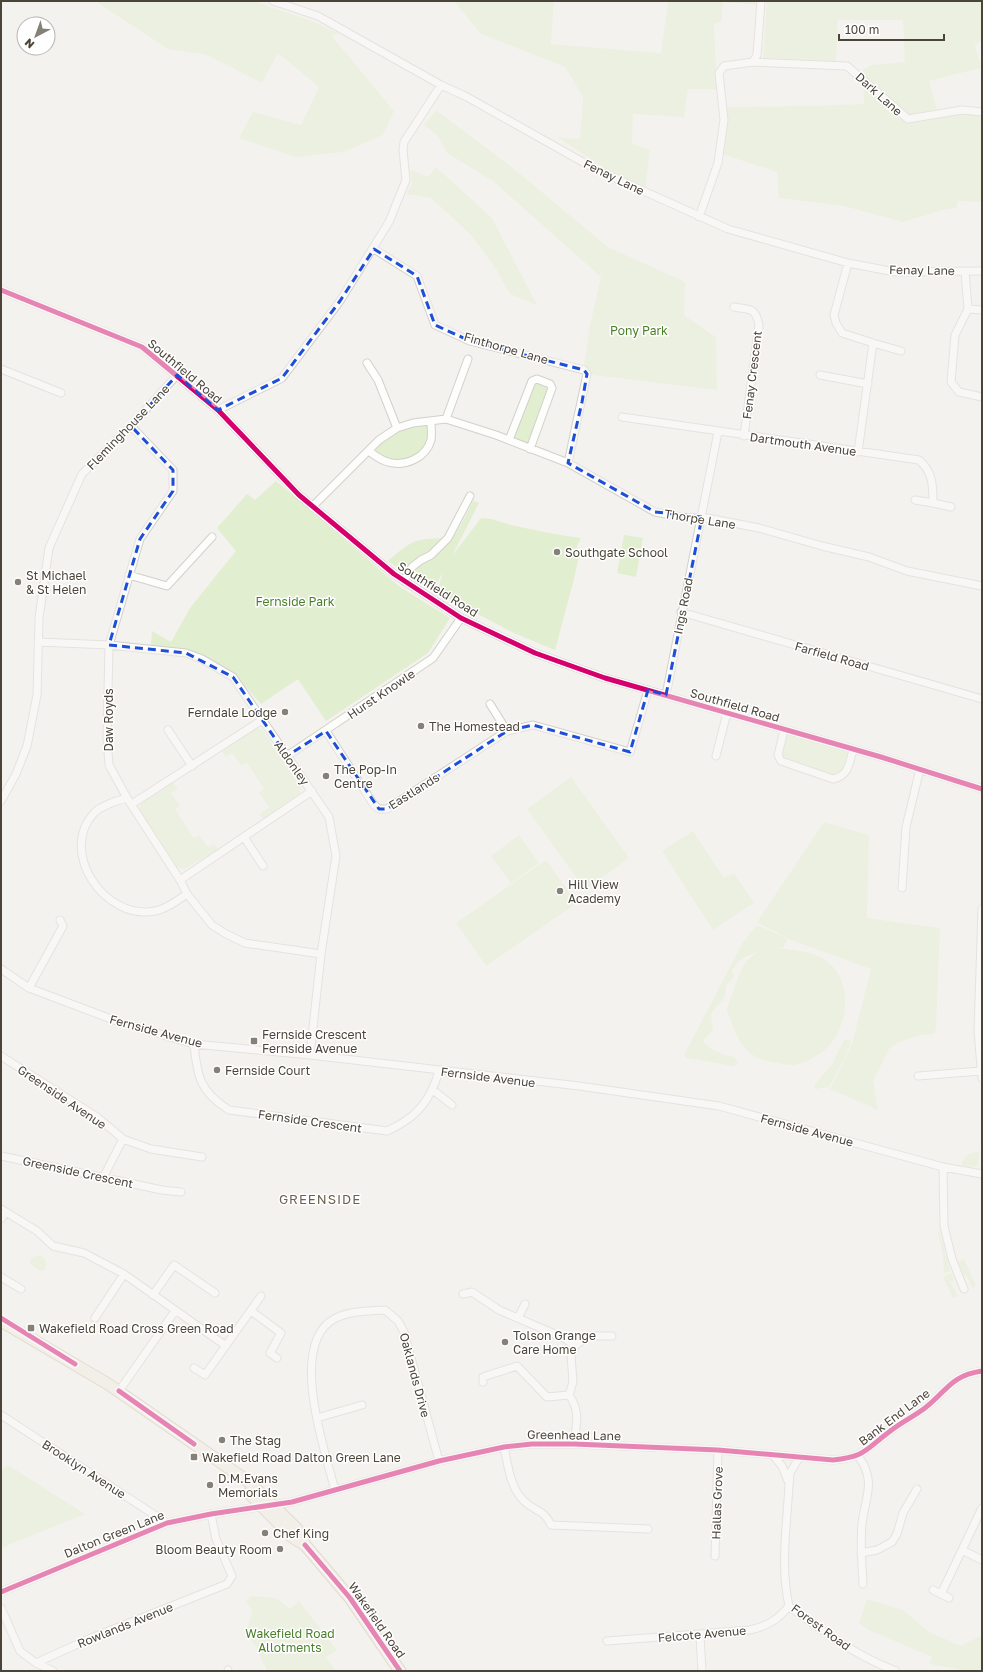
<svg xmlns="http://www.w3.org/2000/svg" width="983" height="1672" viewBox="0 0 983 1672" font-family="'Golos Text',sans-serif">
  <rect width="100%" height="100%" fill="#f4f2ee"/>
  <path fill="#e1eecf" d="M95 1H254L314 22 340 34 331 35 394 111 383 135 344 152 296 157 239 138 253 112 301 125 319 87 278 53 262 83 207 55 168 49Z
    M454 1H554L551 44 661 53 668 1H756L757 5 723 2 721 22 714 24 717 89H688L684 117 633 114 632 144 650 150 645 190 606 169 557 137 580 139 583 97 565 67 481 34Z
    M767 1H982V40L975 45 981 68 929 81 937 109 908 115 863 76V70L872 65 905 62 903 20H838L836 61 763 58Z
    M863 82 906 123 961 114 982 115V202L958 201 956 208 943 210 903 222 844 206 779 198 777 172 722 154 728 119 727 107 807 106 864 104Z
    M436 110 513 168 608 247 685 282 684 315 716 337 717 390 592 375 584 365 590 325 601 277 494 182 447 153 438 136 424 125Z
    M436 167 492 218 537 305 510 294 496 269 471 235 431 198 406 194 412 184 411 170 428 177Z
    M532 381 550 384 530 449 509 440Z
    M431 421C430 452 424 453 396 463L368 451 397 428Z
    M276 481 400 587 450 618 428 653 326 721 298 679 261 704 234 674 207 657 151 645 152 631 171 642 190 608 236 551 217 528 247 494 255 500Z
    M473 501 479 503 452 556 481 518C492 518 500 522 511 525 534 530 557 535 581 538L577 546 579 556 574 579 555 650 514 633 440 594 438 589 443 572 433 591 412 579C418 559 435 558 448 543 459 531 466 515 473 501Z
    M624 535 643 538 636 577 617 573Z
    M446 538 430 553 420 557 403 572 388 561C412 540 414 539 446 538Z
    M257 728 262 729 301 788 299 794 263 819 259 814 269 807 259 793 264 789 247 763 241 766 232 753 226 757 222 751Z
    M784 730 855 751 847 771 833 779 781 761 779 747Z
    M571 777 629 858 585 890 527 809Z
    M173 782 178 789 171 793 180 806 175 809 194 838 199 835 208 847 214 844 218 850 184 869 177 867 139 810 141 803Z
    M824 822 869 835 867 918 940 928 936 1029 934 1034 921 1035 899 1042 889 1049 873 1081 878 1110 830 1089 852 1044 871 969 791 940 757 922Z
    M693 831 724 878 734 873 754 903 713 930 662 851Z
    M519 835 539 863 511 883 491 856Z
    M546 860 577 903 486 966 456 923Z
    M756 926 762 927 788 939 783 948H774C788 949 813 951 824 959 850 976 850 1013 835 1038 827 1051 810 1062 795 1065 790 1066 783 1064 777 1063 747 1060 738 1042 729 1016 728 1014 727 1012 727 1010 727 1006 741 969 744 965 748 958 754 955 759 951L741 959 732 970 734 976 731 981 726 985C727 1002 719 1002 711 1014L713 1030 703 1041C710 1050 723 1055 734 1057L738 1064 733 1066 686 1058 684 1055 743 942Z
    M844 1040H849L851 1042 846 1055 829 1087 816 1089 814 1087 815 1084 832 1064Z
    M980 1151 978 1165 975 1167 962 1166V1162L969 1154Z
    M940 1232 950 1271 944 1274 943 1255 938 1233Z
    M39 1255C46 1257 48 1264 45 1270L40 1271 30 1264 31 1259Z
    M964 1259 976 1286 972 1288 966 1275 963 1276 957 1262Z
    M951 1273 954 1280 950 1282 958 1296 953 1298 943 1277Z
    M8 1465 85 1514 1 1548V1470Z
    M251 1596 276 1598 290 1609 299 1601 337 1650 326 1657 336 1671H267L256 1647 246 1633 252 1611 246 1601Z
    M867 1599 903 1610 929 1632 961 1646 982 1635V1671H969L929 1664 932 1657 869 1630 859 1623Z"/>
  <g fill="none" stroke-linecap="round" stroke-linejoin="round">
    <g stroke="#d2d0cb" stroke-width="9">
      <path id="minor" d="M273 1 318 16 441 85 467 97 597 170 728 229 848 263 895 272 982 271
        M753 62 847 66 908 119 962 110 982 112
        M699 217 718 163 724 120 719 73 724 66 753 62 757 55 761 1
        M374 249 417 276 435 325 470 341 584 370 587 374 568 463
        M848 263 834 315 836 323 842 333 873 343 858 452
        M965 271 968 309 955 335 951 382 959 392 982 397
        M1 290 142 347 218 410 299 495 394 574 461 618 535 653 605 678 881 757 982 789
        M734 307C749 310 755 306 759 325L744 436
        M968 309 982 310
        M873 343 901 351
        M367 363 378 380 397 428
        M1 369 61 393
        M820 375 868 384
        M218 410 282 378 340 301 389 222 406 180 403 150 404 142 441 85
        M622 417 919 460C933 472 933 486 933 503L951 507
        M446 419 468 359
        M131 426 173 470V491L140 539 109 645 107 738 109 765 127 798 180 880 187 894 212 925 226 934 245 943 321 954
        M509 440 532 381 537 379 550 384 552 388 530 449
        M368 451C375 455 380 460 388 462 405 467 426 458 431 440 432 434 431 427 431 421
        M915 500 933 503
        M313 506 379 440 397 428 413 423 446 419 496 435 568 463 655 512 687 518 702 517 759 528 822 546 869 557 907 571 982 586
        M129 575 167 586 212 537
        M404 581 412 567 421 560 431 555 448 538 470 496
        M681 612 982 699
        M38 642 109 645 186 653 202 659 233 677 329 817 336 856 321 954 310 1055
        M666 695 718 432
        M490 704 507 731
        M168 730 192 766
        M784 730 778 755 781 761 833 779C849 776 849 763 853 750
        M326 731 374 805 379 809H387L507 731 533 725 630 752 648 690
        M287 756 433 658 461 618
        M716 756 727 713
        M127 798C116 801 102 805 94 813 58 852 105 921 155 911 166 909 177 901 187 894
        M1 801 16 774 27 746 37 695 39 618 49 548 82 474 131 426 177 375
        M132 804 262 720
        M244 837 263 866
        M180 880 312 791
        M902 888 906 827 920 769
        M982 909 978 1031 982 1078
        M1 969 29 988 119 1022 194 1044 310 1055 579 1086 719 1106 943 1167 982 1174
        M29 988 63 926 60 920
        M194 1044C197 1076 200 1092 229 1110L387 1131C416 1118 430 1102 439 1071
        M1 1056 97 1117 123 1139 151 1149 202 1157
        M918 1076 981 1071
        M433 1090 452 1105
        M1 1156 162 1190 181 1192
        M943 1167 944 1226 952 1259 964 1289
        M104 1176 123 1139
        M1 1209 37 1231 53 1246 84 1253 124 1274 226 1346
        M1 1219 6 1212
        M1 1277 21 1289
        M463 1294 472 1292 499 1310 564 1338 575 1346
        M153 1295 174 1265 215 1293
        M251 1311 281 1333 270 1353 277 1358
        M95 1318 124 1274
        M518 1318 525 1304
        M194 1368 205 1375 261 1296
        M483 1382V1377L517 1366 547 1397 569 1395
        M119 1391 175 1311
        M1 1415 167 1523
        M317 1418 362 1405
        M574 1444C576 1424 581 1412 569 1395L573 1382 571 1355 575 1346 588 1336H612
        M504 1447C508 1465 510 1488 524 1501 535 1512 544 1509 551 1525L648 1529
        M772 1454 782 1466 788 1481
        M858 1456C877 1481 865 1497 862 1524 860 1544 862 1564 863 1584
        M799 1458 790 1473 789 1485C787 1524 780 1567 789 1606 822 1631 856 1656 896 1671
        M335 1490C325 1452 288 1344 334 1319 349 1311 368 1311 385 1310L398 1321 404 1332 439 1461
        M962 1550 982 1560
        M861 1553 877 1550 892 1542 897 1534 903 1513 917 1489
        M715 1556 718 1450
        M933 1590 949 1598
        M1 1592 167 1523 211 1514 292 1502 439 1461 504 1447 532 1444H574L718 1450 833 1460C865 1457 865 1450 889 1432 900 1423 913 1417 925 1408 948 1390 950 1376 982 1371
        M941 1594 982 1508
        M1 1608 20 1651 36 1663 53 1671
        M700 1635 702 1671
        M607 1641 750 1630C767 1626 778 1620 789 1606
        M36 1663 91 1638 227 1584 232 1576 216 1539 211 1514
        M228 1671V1670"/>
    </g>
    <g stroke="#ccbfa9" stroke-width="13">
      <path id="trunk" d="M1 1321 108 1384 249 1482 297 1529 305 1545 350 1598 400 1671
        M249 1493 292 1537 305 1545"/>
    </g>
    <use href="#minor" stroke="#fdfdfc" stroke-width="7"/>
    <use href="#trunk" stroke="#f0ece0" stroke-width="11"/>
    <g stroke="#fff" stroke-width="8">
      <path id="cycleway" d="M1 290 142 347 218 410 299 495 394 574 461 618 535 653 605 678 881 757 982 789
        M1 1318 75 1364
        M119 1391 194 1444
        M305 1545 350 1598 400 1671
        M1 1592 167 1523 211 1514 292 1502 439 1461 504 1447 532 1444H574L718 1450 833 1460C865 1457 865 1450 889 1432 900 1423 913 1417 925 1408 948 1390 950 1376 982 1371"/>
    </g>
    <use href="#cycleway" stroke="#d6006c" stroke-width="5"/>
  </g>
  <path d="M0 0H983V1672H0ZM374 249 417 276 435 325 470 341 584 370 587 374 582 402 568 463 655 512 702 517 666 695 648 690 630 752 533 725 507 731 387 809H379L326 731 287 756 233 677 186 653 109 645 140 539 173 491V470L131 426 177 375 218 410 282 378 340 301Z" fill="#f4f2ee" fill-opacity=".55" fill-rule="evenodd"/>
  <path fill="none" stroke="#1d4ed8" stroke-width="3" stroke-dasharray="8 5" stroke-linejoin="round" d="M374 249 417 276 435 325 470 341 584 370 587 374 582 402 568 463 655 512 702 517 666 695 648 690 630 752 533 725 507 731 387 809H379L326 731 287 756 233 677 186 653 109 645 140 539 173 491V470L131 426 177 375 218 410 282 378 340 301Z"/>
  <g fill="#868178" stroke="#fff" stroke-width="1.5">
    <circle cx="557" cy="552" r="4"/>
    <circle cx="18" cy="582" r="4"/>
    <circle cx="285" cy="712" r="4"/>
    <circle cx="421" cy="726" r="4"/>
    <circle cx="326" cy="776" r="4"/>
    <circle cx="560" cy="891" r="4"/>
    <rect x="250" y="1037" width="8" height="8" rx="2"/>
    <circle cx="217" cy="1070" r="4"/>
    <rect x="27" y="1324" width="8" height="8" rx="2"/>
    <circle cx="505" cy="1342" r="4"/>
    <circle cx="222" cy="1440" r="4"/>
    <rect x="190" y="1453" width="8" height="8" rx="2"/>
    <circle cx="210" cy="1485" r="4"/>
    <circle cx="265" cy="1533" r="4"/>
    <circle cx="280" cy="1549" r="4"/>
  </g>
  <g text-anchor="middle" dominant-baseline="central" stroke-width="3" stroke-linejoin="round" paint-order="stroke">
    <g font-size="12" fill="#4b4439" stroke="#fff">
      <text transform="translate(879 94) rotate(42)">Dark Lane</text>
      <text transform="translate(614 177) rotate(26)">Fenay Lane</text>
      <text transform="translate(922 270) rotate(1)">Fenay Lane</text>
      <text transform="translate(506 348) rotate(16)">Finthorpe Lane</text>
      <text transform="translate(185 371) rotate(40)">Southfield Road</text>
      <text transform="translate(752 375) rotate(-83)">Fenay Crescent</text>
      <text transform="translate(128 427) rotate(-46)">Fleminghouse Lane</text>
      <text transform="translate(803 444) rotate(8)">Dartmouth Avenue</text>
      <text transform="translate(700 519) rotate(9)">Thorpe Lane</text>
      <text transform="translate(438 589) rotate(32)">Southfield Road</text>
      <text transform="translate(683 606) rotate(-79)">Ings Road</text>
      <text transform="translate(832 656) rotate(16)">Farfield Road</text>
      <text transform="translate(381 694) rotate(-34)">Hurst Knowle</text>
      <text transform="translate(735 705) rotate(16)">Southfield Road</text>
      <text transform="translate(108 720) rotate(-90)">Daw Royds</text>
      <text transform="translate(292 763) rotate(55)">Aldonley</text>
      <text transform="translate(414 791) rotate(-32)">Eastlands</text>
      <text transform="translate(156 1031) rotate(15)">Fernside Avenue</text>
      <text transform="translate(488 1077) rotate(7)">Fernside Avenue</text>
      <text transform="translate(62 1097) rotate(34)">Greenside Avenue</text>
      <text transform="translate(310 1121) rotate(8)">Fernside Crescent</text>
      <text transform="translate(807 1130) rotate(15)">Fernside Avenue</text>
      <text transform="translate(78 1172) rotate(12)">Greenside Crescent</text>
      <text transform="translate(415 1375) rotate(75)">Oaklands Drive</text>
      <text transform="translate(894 1417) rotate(-37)">Bank End Lane</text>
      <text transform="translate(574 1435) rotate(1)">Greenhead Lane</text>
      <text transform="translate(84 1469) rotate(33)">Brooklyn Avenue</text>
      <text transform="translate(717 1503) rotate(-88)">Hallas Grove</text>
      <text transform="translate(114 1534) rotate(-22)">Dalton Green Lane</text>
      <text transform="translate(377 1620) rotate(55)">Wakefield Road</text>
      <text transform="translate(125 1625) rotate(-22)">Rowlands Avenue</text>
      <text transform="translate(821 1627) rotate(36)">Forest Road</text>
      <text transform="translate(702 1634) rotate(-5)">Felcote Avenue</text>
    </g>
    <g font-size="12" fill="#4a7f2a" stroke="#fff">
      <text x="639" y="330">Pony Park</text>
      <text x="295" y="601">Fernside Park</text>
      <text x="290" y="1633">Wakefield Road<tspan x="290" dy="14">Allotments</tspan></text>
    </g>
    <g font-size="12" fill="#4b4439" stroke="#fff" text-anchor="start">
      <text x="565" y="552">Southgate School</text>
      <text x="26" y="575">St Michael<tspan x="26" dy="14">&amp; St Helen</tspan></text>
      <text x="277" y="712" text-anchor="end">Ferndale Lodge</text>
      <text x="429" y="726">The Homestead</text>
      <text x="334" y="769">The Pop-In<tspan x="334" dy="14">Centre</tspan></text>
      <text x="568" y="884">Hill View<tspan x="568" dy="14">Academy</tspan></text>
      <text x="262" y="1034">Fernside Crescent<tspan x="262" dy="14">Fernside Avenue</tspan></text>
      <text x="225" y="1070">Fernside Court</text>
      <text x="39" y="1328">Wakefield Road Cross Green Road</text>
      <text x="513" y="1335">Tolson Grange<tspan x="513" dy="14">Care Home</tspan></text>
      <text x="230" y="1440">The Stag</text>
      <text x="202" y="1457">Wakefield Road Dalton Green Lane</text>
      <text x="218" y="1478">D.M.Evans<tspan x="218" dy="14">Memorials</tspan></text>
      <text x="273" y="1533">Chef King</text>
      <text x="272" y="1549" text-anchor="end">Bloom Beauty Room</text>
    </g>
    <g font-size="13" letter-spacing="1" fill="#6e6250" stroke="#fff">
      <text x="320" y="1199">GREENSIDE</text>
    </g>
  </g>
  <rect width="983" height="1672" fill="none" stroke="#4b4439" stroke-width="4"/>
  <g transform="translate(36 36) rotate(221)"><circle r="19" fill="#ffffff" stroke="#b7b4b0"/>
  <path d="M0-3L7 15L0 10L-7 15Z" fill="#868178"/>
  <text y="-6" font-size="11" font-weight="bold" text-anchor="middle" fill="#4b4439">N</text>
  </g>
  <path d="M839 34v6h105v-6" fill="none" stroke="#4b4439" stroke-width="2"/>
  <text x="845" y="34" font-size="12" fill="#4b4439" stroke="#ffffff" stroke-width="3" paint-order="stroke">100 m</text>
</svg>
